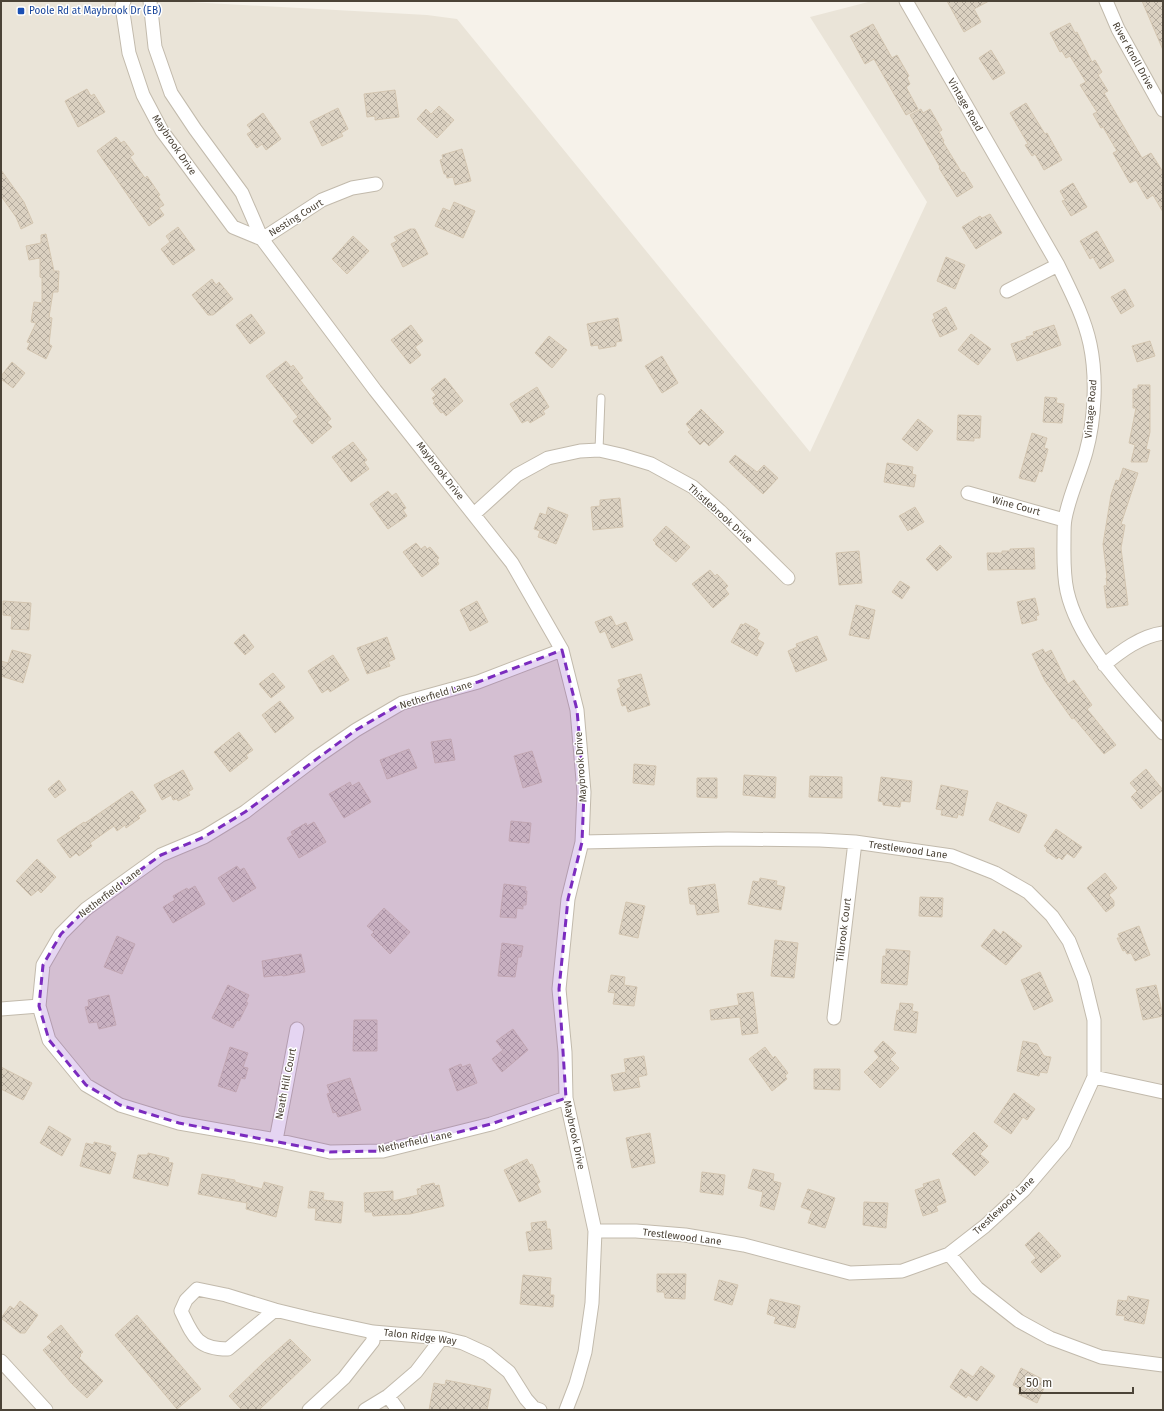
<svg xmlns="http://www.w3.org/2000/svg" width="1164" height="1411" viewBox="0 0 1164 1411" font-family="'Fira Sans',sans-serif">
  <defs>
    <pattern id="building-cross-hatch" width="8" height="8" patternUnits="userSpaceOnUse"><rect width="8" height="8" fill="#dbd1c1"/><path d="M0 0l8 8M0 8l8-8" fill="none" stroke="#b4ab9e"/></pattern>
  </defs>
  <rect width="100%" height="100%" fill="#f6f2ea"/>
  <path fill="#eae4d8" d="M1 1H171L427 15 457 19 810 452 927 202 810 17 872 1H1163V1410H1Z"/>
  <path fill="url(#building-cross-hatch)" stroke="#d4c6b1" d="M947 1H989L974 9 981 22 964 32Z
    M1142 1H1163V50Z
    M1070 23 1075 33 1077 32 1092 62 1095 60 1102 72 1098 75 1108 91 1104 93 1142 158 1151 153 1163 172V212L1153 195 1147 199 1136 180 1130 183 1113 153 1117 151 1103 127 1101 128 1093 114 1097 112 1080 85 1086 82 1070 56 1066 58 1062 51 1060 52 1050 33Z
    M873 24 892 58 897 55 909 76 907 78 910 84 906 87 918 109 906 115 874 59 865 64 850 36Z
    M991 50 1005 73 993 80 979 58Z
    M87 89 91 96 94 94 105 112 78 127 65 101Z
    M395 90 399 117 375 120V116L367 117 364 94Z
    M1026 103 1045 134 1047 133 1062 160 1044 170 1035 154 1032 156 1025 145 1028 144 1010 113Z
    M439 106 454 120 437 138 417 119 426 109 431 114Z
    M338 108 348 129 341 133 343 136 322 146 310 122Z
    M921 109 923 113 930 109 942 130 939 132 944 141 943 142 962 173 964 172 973 187 957 197 939 168 940 167 910 115Z
    M263 113 281 139 266 150 262 144 257 148 247 134 252 131 247 125Z
    M116 137 121 143 124 141 134 154 130 157 145 178 147 176 160 195 158 196 164 205 159 208 164 215 149 226 97 151Z
    M462 149 471 181 455 185 453 177 447 178 446 174H444L440 160 443 159 442 155Z
    M1 170 24 202 33 223 21 229 16 217 1 196Z
    M1073 183 1087 207 1071 216 1062 201 1065 200 1060 191Z
    M454 202 475 211 463 238 435 226 443 208 450 211Z
    M990 214 1002 233 976 249 962 227 980 216 982 218Z
    M178 227 195 250 173 265 161 249 170 242 166 236Z
    M410 229H415L428 254 403 267 391 244 397 241 394 237Z
    M1097 231 1114 261 1100 269 1093 257 1090 259 1080 241Z
    M46 234 54 271H59L58 292H53L49 317 52 318 49 344 52 346 46 359 27 349 30 343 27 342 36 323 31 322 34 302 42 303V278L40 277V258L29 260 26 246 41 243V235Z
    M353 236 369 251 347 274 332 259Z
    M946 257 965 265 955 289 937 281Z
    M212 279 216 285 219 282 233 299 213 315H208L192 295Z
    M1125 289 1134 306 1121 314 1111 297Z
    M946 307 957 329 940 337 932 320 935 318 933 314Z
    M251 314 265 333 250 344 236 325Z
    M618 318 622 341 616 342V346L599 349 598 345 591 346 587 324Z
    M411 325 423 341 415 347 421 355 410 364 391 340Z
    M1054 325 1061 345 1017 361 1011 344 1027 339 1026 337 1034 335 1033 332Z
    M971 334 991 349 978 365 958 350Z
    M549 336 567 350 552 368 535 353Z
    M1150 341 1155 356 1137 362 1132 346Z
    M662 356 678 383 662 393 645 366Z
    M286 361 291 367 293 365 303 378 300 380 331 419 327 422 332 427 312 444 293 421 298 417 266 376Z
    M12 362 25 373 13 388 1 379V376Z
    M445 378 463 401 446 416 443 412 441 413 433 403 435 402 432 398 436 395 431 389Z
    M1138 385H1150V432L1146 449 1150 450 1147 462H1131L1135 445 1129 443 1136 408H1133V389H1138Z
    M537 387 549 407 543 411 545 414 530 423 528 420 522 423 510 404Z
    M1045 397 1057 398 1056 403 1064 404 1062 423 1043 422Z
    M701 409 724 432 709 446 704 441 700 445 688 432 691 430 686 424Z
    M958 415 981 416 980 438H974V441L957 440Z
    M918 419 933 431 917 451 902 439Z
    M1032 433 1047 438 1044 448 1048 449 1047 453 1042 472 1039 471 1035 482 1019 478Z
    M353 442 367 460 364 462 369 469 351 482 332 457Z
    M735 455 757 472 764 465 778 478 763 494 729 462Z
    M887 463 913 467 912 474 916 475 914 487 884 482Z
    M1123 468 1138 473 1121 524 1125 525 1121 548 1128 605 1107 608 1104 586 1107 585 1106 578 1107 577 1103 544 1111 495 1116 480 1119 481Z
    M388 491 392 496 396 493 406 508 403 510 407 516 388 529 370 504Z
    M620 498 623 527 593 530 591 507 600 506V500Z
    M548 507 568 515 556 544 538 537 540 531 534 529 540 513 546 515Z
    M915 507 924 522 911 530 910 529 908 531 899 516Z
    M666 526 690 547 676 562 655 544 656 543 653 540Z
    M416 543 421 549 425 546 427 549 430 547 439 558 437 560 439 564 422 577 403 552Z
    M940 545 952 557 937 571 926 559Z
    M1034 548 1035 569 988 570 987 553H1002V551H1010V549Z
    M859 551 862 583 839 585 836 553Z
    M710 570 715 576 717 574 728 586 725 589 729 594 713 608 692 584Z
    M900 581 910 587 902 599 892 592Z
    M1035 598 1039 615 1036 616 1037 620 1022 624 1017 602Z
    M3 601 31 603 29 630 11 629 12 616 3 615Z
    M477 601 488 622 470 631 460 610Z
    M856 605 875 610 869 639 849 635Z
    M611 616 616 626 626 622 633 640 612 648 605 631 600 633 595 622Z
    M745 623 758 630 756 631 760 633 757 639 764 643 757 656 731 642 741 624 744 625Z
    M244 634 254 647 245 655 234 643Z
    M817 636 827 660 796 672 788 651 797 647 796 644Z
    M387 637 395 659 388 662 390 666 367 674 357 648Z
    M1043 649 1045 653 1051 650 1068 684 1074 680 1092 705 1087 709 1116 745 1104 754 1074 718 1072 719 1045 681 1032 654Z
    M12 650 31 655 23 683 1 676V661L8 663Z
    M333 655 349 680 330 692 328 689 322 693 308 671Z
    M273 673 285 687 271 698 259 684Z
    M641 674 650 705 628 712 626 705 622 706 617 689 621 687 618 680Z
    M280 701 294 718 275 733 262 715Z
    M239 732 253 750 246 755 248 758 230 772 214 752Z
    M451 739 455 760 435 763 431 742Z
    M409 749 417 768 387 779 380 760Z
    M532 751 542 782 523 788 514 756Z
    M634 764 656 766 654 785 633 783Z
    M1146 769 1163 790 1141 809 1131 797 1137 791 1130 783Z
    M183 770 193 789 188 792 190 795 178 801 177 799 173 800 171 795 162 800 154 785Z
    M744 775 776 777 775 798 743 795Z
    M810 776 842 777V798L809 797Z
    M881 777 912 781 910 802 901 801 900 807 883 805V802L878 801Z
    M697 778H717V798L697 797Z
    M59 780 66 790 55 798 48 789Z
    M350 782 352 786 359 782 371 802 344 818 329 794Z
    M941 785 968 791 963 816 958 814 957 818 941 815 942 810 936 809Z
    M132 791 145 809 146 811 138 816 140 818 126 828 125 825 117 831 114 826 90 843 92 846 79 856 76 853 70 858 57 840 84 822 85 823Z
    M997 802 1027 815 1019 833 989 820Z
    M511 821 531 823 529 843 509 841Z
    M314 822 326 842 299 858 287 838 293 835 291 832 306 823 307 826Z
    M1056 829 1082 847 1074 858 1067 853 1062 860 1059 857 1057 859 1046 851 1047 849 1044 846Z
    M37 859 56 877 41 893 38 890 31 896 16 881Z
    M237 866 240 870 244 868 256 888 233 902 218 878Z
    M1105 873 1117 888 1109 895 1114 901V906L1106 912 1087 888Z
    M760 878 777 881 776 885 785 887 781 910 748 904 753 881 759 882Z
    M504 884 526 887 525 891H527L526 905H523V909L517 908 516 918 500 917Z
    M715 884 719 912 697 915 695 904H690L688 888Z
    M195 886 205 904 173 923 163 907 175 900 173 896 187 888 188 890Z
    M920 897 943 898 942 917 919 916Z
    M626 902 645 906 638 938 619 934Z
    M384 908 410 932 390 954 371 935 374 932 367 926Z
    M1139 926 1150 955 1135 961 1131 953 1127 954 1125 950 1123 951 1117 938H1120L1118 934Z
    M994 929 1001 935 1003 931 1022 946 1006 965 981 946Z
    M117 936 135 944 122 974 104 967Z
    M775 940 798 943 794 978 771 976Z
    M502 943 523 946 521 957H518L515 977 498 976Z
    M886 949 910 951 907 985 881 983 883 956H886Z
    M301 954 305 972 283 976 282 975 264 977 262 961Z
    M1040 972 1053 1001 1034 1010 1021 980Z
    M611 975 625 977 624 985 637 987 634 1006 613 1004 615 993 608 992Z
    M228 985 249 995 246 1002 248 1003 239 1021 237 1020 233 1028 212 1018Z
    M1156 985 1163 1016 1143 1020 1136 989Z
    M753 992 758 1033 742 1035 740 1017 711 1020 710 1010 739 1005 737 994Z
    M109 995 116 1025 99 1029 97 1022 89 1023 85 1007 89 1006 88 1000Z
    M900 1003 913 1004 912 1011 918 1012 916 1033 894 1030 897 1010 899 1011Z
    M354 1020H377V1051H353Z
    M513 1029 528 1050 502 1072 492 1059 503 1050 496 1041Z
    M883 1041 896 1053 890 1059 899 1068 880 1088 864 1072 879 1057 874 1051Z
    M1023 1041 1037 1044 1044 1056 1051 1057 1047 1073 1040 1072 1039 1076 1017 1071Z
    M230 1047 248 1053 243 1067 248 1068 245 1079 241 1078 236 1092 218 1086Z
    M765 1047 773 1058 775 1056 788 1073 785 1076 787 1079 772 1091 749 1059Z
    M644 1056 647 1075 638 1077 640 1087 614 1091 611 1075 626 1072 624 1059Z
    M461 1064 462 1067 470 1064 477 1083 457 1091 449 1069Z
    M1 1067 32 1083 23 1100 1 1089Z
    M814 1069H840V1090L814 1089Z
    M350 1078 361 1110 338 1117 336 1112 333 1113 327 1094 330 1093 327 1085Z
    M1014 1093 1035 1109 1027 1120 1023 1117 1011 1134 994 1122Z
    M49 1126 71 1139 62 1156 40 1143Z
    M974 1132 988 1146 980 1154 989 1162 975 1176 952 1154Z
    M650 1133 655 1163 632 1168 626 1138Z
    M94 1142 111 1146 110 1151 116 1153 110 1174 80 1166 86 1143 94 1145Z
    M148 1153 169 1158 168 1162 173 1163 168 1186 133 1178 138 1155H148Z
    M527 1159 530 1165 532 1164 540 1182 537 1184 541 1192 519 1202 504 1170Z
    M753 1169 774 1174 773 1181 781 1183 774 1210 760 1206 763 1192 748 1188Z
    M702 1172 725 1175 723 1195 700 1192Z
    M202 1174 235 1180V1182L262 1189 264 1182 283 1187 276 1217 246 1209 247 1203 198 1194Z
    M939 1179 946 1202 936 1206 938 1211 923 1216 915 1190 924 1187 923 1184Z
    M434 1183 435 1186 439 1185 444 1206 410 1214 373 1216 372 1212H365L364 1193 393 1191V1201L418 1195 417 1189 422 1188 421 1186Z
    M808 1189 835 1198 825 1228 808 1223 812 1211 801 1207Z
    M310 1191 324 1193 323 1200 343 1202 341 1223 315 1220 316 1208H308Z
    M864 1202 888 1203 886 1228 863 1225Z
    M546 1221 547 1229H550L552 1249 529 1251 526 1232 532 1231 531 1223Z
    M1039 1232 1061 1256 1041 1273 1031 1262 1036 1258 1025 1245Z
    M657 1274H686L685 1299 665 1298 664 1292H657Z
    M523 1275 551 1278 550 1295H554L553 1307 520 1304Z
    M719 1280 738 1285 732 1305 714 1300Z
    M1128 1296 1149 1300 1144 1324 1124 1320 1125 1316 1116 1315 1118 1300 1127 1301Z
    M770 1299 800 1306 795 1328 774 1323 776 1317 767 1314Z
    M20 1301 38 1315 25 1333H20L1 1318 10 1306 14 1309Z
    M137 1315 201 1389 177 1409 115 1335Z
    M61 1325 83 1352 80 1355 81 1356 79 1358 103 1381 87 1398 72 1384 43 1350 52 1342 47 1337Z
    M290 1339 311 1360 259 1410H242L229 1396 264 1362Z
    M981 1366 995 1376 977 1401 968 1395 966 1398 950 1387 961 1369 973 1377Z
    M1021 1368 1042 1379 1040 1381 1046 1384 1037 1403 1018 1394 1021 1389 1013 1385Z
    M446 1380 491 1389 487 1410H429L434 1383 445 1385Z"/>
  <g fill="none" stroke-linecap="round" stroke-linejoin="round">
    <g stroke="#c2baac" stroke-width="9">
      <path id="lane" d="M599 450 601 398"/>
    </g>
    <g stroke="#c2baac" stroke-width="15">
      <path id="street" d="M124 1 122 6 129 53 143 95 162 131 233 227 262 239
        M150 1 155 47 171 93 195 129 242 193 262 239 375 390 512 563 562 650 577 710 584 792 582 842 568 899 559 989 565 1052 566 1098 595 1231 592 1303 585 1352 576 1384 566 1410
        M906 1 1058 265C1070 290 1084 316 1090 344 1097 377 1095 419 1086 452 1080 474 1069 496 1065 519 1064 524 1064 531 1064 537 1064 555 1063 573 1067 591 1079 644 1128 693 1163 733
        M1106 1 1118 29 1163 110
        M262 239 322 200 352 188 376 184
        M1007 291 1058 265
        M968 493 1064 520
        M474 514 517 475 548 458 580 451 599 450 621 455 651 464 693 487 720 511 788 578
        M562 650 478 682 402 703 356 730 317 757 245 812 204 837 161 855 86 909 61 934 43 965 39 1006 49 1040 86 1085 120 1105 179 1123 276 1140 330 1152 383 1151 491 1124 566 1098
        M1104 665C1121 651 1141 636 1163 633
        M582 842 728 839 820 840 855 842 952 856 995 873 1028 892 1052 916 1069 941 1084 979 1094 1020V1077L1064 1143 1024 1190 985 1226 949 1254 902 1271 850 1273 744 1245 685 1235 636 1231H595
        M1 1009 39 1006
        M834 1018 855 842
        M1094 1077 1163 1092
        M276 1140 297 1029
        M949 1254 977 1288 1019 1321 1050 1338 1101 1357 1163 1365
        M275 1310 228 1349C197 1349 193 1336 181 1311L186 1300 197 1289 226 1295 275 1310 312 1319 373 1332 442 1338 463 1343 487 1354 509 1372 526 1399 534 1408 540 1410
        M1 1361 46 1410
        M388 1396 398 1410
        M309 1410 344 1378 373 1341V1332
        M365 1410 388 1396 416 1372 442 1338"/>
    </g>
    <use href="#lane" stroke="#fff" stroke-width="7"/>
    <use href="#street" stroke="#fff" stroke-width="13"/>
  </g>
  <path fill="#7b2cbf" fill-opacity="0.2" stroke="#7b2cbf" stroke-width="3" stroke-dasharray="8 5" stroke-linejoin="round" d="M562 650 577 710 584 792 582 842 568 899 559 989 566 1098 491 1124 383 1151 330 1152 179 1123 120 1105 86 1085 49 1040 39 1006 43 965 61 934 86 909 161 855 204 837 245 812 356 730 402 703 478 682Z"/>
  <rect fill="#1a4fb4" stroke="#fff" stroke-width="1.5" x="17" y="7" width="8" height="8" rx="2"/>
  <g text-anchor="middle" dominant-baseline="central" stroke-width="3" stroke-linejoin="round" paint-order="stroke">
    <g font-size="10" fill="#164399" stroke="#fff" text-anchor="start">
      <text x="29" y="11">Poole Rd at Maybrook Dr (EB)</text>
    </g>
    <g font-size="10" fill="#4b4337" stroke="#fff">
      <text transform="translate(1133 56) rotate(61)">River Knoll Drive</text>
      <text transform="translate(965 105) rotate(60)">Vintage Road</text>
      <text transform="translate(174 145) rotate(56)">Maybrook Drive</text>
      <text transform="translate(296 218) rotate(-32)">Nesting Court</text>
      <text transform="translate(1091 409) rotate(-85)">Vintage Road</text>
      <text transform="translate(440 471) rotate(52)">Maybrook Drive</text>
      <text transform="translate(1016 506) rotate(15)">Wine Court</text>
      <text transform="translate(720 514) rotate(42)">Thistlebrook Drive</text>
      <text transform="translate(436 695) rotate(-17)">Netherfield Lane</text>
      <text transform="translate(581 767) rotate(-94)">Maybrook Drive</text>
      <text transform="translate(908 850) rotate(8)">Trestlewood Lane</text>
      <text transform="translate(110 893) rotate(-37)">Netherfield Lane</text>
      <text transform="translate(844 930) rotate(-83)">Tilbrook Court</text>
      <text transform="translate(286 1084) rotate(-79)">Neath Hill Court</text>
      <text transform="translate(574 1135) rotate(78)">Maybrook Drive</text>
      <text transform="translate(415 1142) rotate(-12)">Netherfield Lane</text>
      <text transform="translate(1004 1206) rotate(-43)">Trestlewood Lane</text>
      <text transform="translate(682 1237) rotate(7)">Trestlewood Lane</text>
      <text transform="translate(420 1337) rotate(7)">Talon Ridge Way</text>
    </g>
  </g>
  <rect width="1164" height="1411" fill="none" stroke="#4b4337" stroke-width="4"/>
  <path d="M1020 1387v6h113v-6" fill="none" stroke="#4b4337" stroke-width="2"/>
  <text x="1026" y="1387" font-size="12" fill="#4b4337" stroke="#ffffff" stroke-width="3" paint-order="stroke">50 m</text>
</svg>
